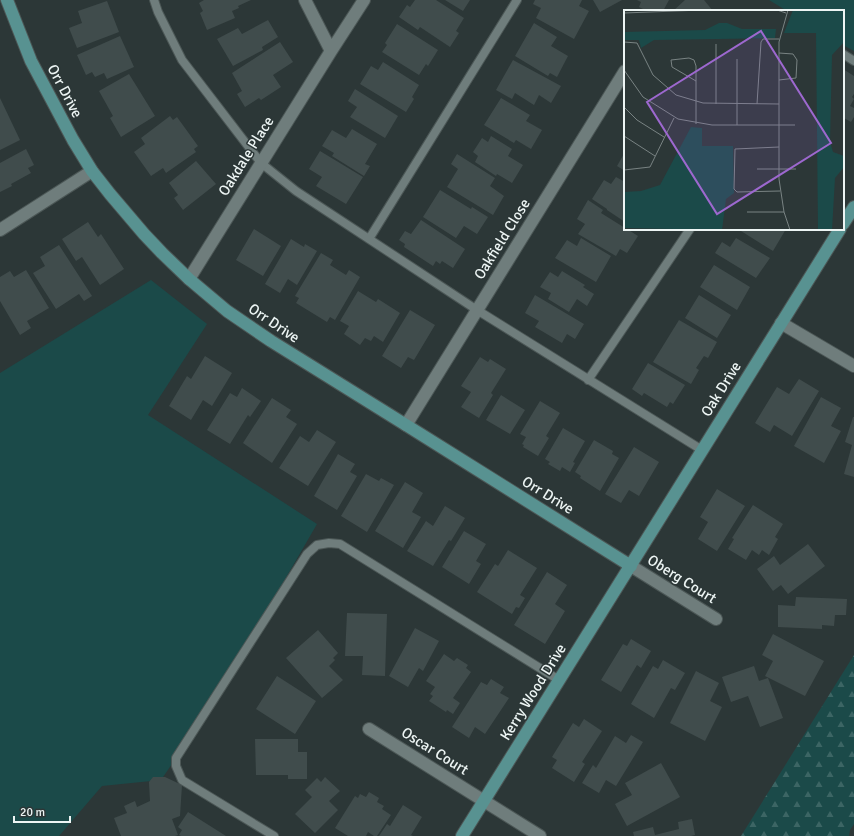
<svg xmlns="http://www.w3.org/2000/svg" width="854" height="836" viewBox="0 0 854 836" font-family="Signika,sans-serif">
  <defs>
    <pattern id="forest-firs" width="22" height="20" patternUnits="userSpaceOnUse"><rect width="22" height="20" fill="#1b4a49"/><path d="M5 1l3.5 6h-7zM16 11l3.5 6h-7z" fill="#3c6564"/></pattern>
  </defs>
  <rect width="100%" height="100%" fill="#2c3737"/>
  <path fill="url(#forest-firs)" d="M854 655V824L850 830 849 836H741Z"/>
  <path fill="#1b4a49" d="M769 0H854V51L843 45V11H787Z
    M151 280 207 324 148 415 317 524 213 704 161 780 102 786 59 836H0V373Z"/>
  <path fill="#404c4c" d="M204 0H251L238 6 239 8 232 11 235 18 207 30 200 13 203 11 199 3Z
    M415 0H436L464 18 456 31 459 33 450 47 420 27 418 30 399 17 407 5 410 7Z
    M445 0H470L463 11Z
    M535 0H582L579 6 589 11 574 39 536 18 541 8 533 4Z
    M593 0H622L600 12Z
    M637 0H669L663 11H647L639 7 641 2Z
    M685 0H704L713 11H673Z
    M107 1 119 32 77 48 69 28 82 23 78 11Z
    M268 20 278 37 262 47 263 50 233 66 217 39 238 28 242 34Z
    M534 23 557 37 551 46 568 56 557 77 550 73 548 76 515 56Z
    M397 24 438 50 428 66 426 64 419 75 382 52 387 45 385 43Z
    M120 36 134 67 107 79 104 73 95 77 92 72 86 75 77 55Z
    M280 42 293 62 273 75 281 87 261 100 259 98 245 107 237 94 242 91 232 73Z
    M513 60 561 86 551 103 539 95 534 105 515 93 512 99 496 90Z
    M383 62 419 85 412 97 414 99 406 112 360 84 371 66 378 70Z
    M843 69 854 76V94L852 97 854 99 850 106 854 108V117L851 122 844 118 843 120Z
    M129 74 155 116 121 137 110 118 113 116 99 91Z
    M355 89 398 116 385 138 350 117 357 107 348 101Z
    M0 98 20 140 0 150Z
    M501 98 530 115 526 121 542 130 531 149 516 140 514 143 484 125Z
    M170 116 173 120 177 117 198 146 194 149 196 152 166 173 163 168 151 176 134 152 145 144 141 138Z
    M352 129 377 144 365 164 370 166 364 176 332 156 334 153 322 146 332 130 346 138Z
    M491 136 512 149 508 156 523 165 512 183 497 174 496 176 475 162 478 156 473 152 482 138 488 142Z
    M26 149 34 165 28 168 31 173 11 184 12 186 0 192V163Z
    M320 151 363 177 346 204 316 186 322 177 309 169Z
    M625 152V171L617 166Z
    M457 154 495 178 490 186 504 196 493 215 447 187 458 169 451 164Z
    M196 161 216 184 183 210 174 198 178 195 169 183Z
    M616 177 625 182V222L607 210V209L592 199 604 180 611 184Z
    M440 190 471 209 472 207 488 217 477 234 464 226 456 238 423 217Z
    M588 200 603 210 601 213 625 228V229H627L638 236 627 253 620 249 616 256 578 234 585 224 577 219Z
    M421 220 465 249 453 268 442 261 440 264 436 261 433 266 404 247 405 244 399 240 405 231 411 234Z
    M88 222 98 237 101 234 124 269 100 285 82 257 76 261 62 239Z
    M254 229 281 246 263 276 236 260Z
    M742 229H786L773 251 741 231Z
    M581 238 611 256 596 282 555 258 567 240 577 246Z
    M736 238 770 258 756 278 715 253 722 242 730 247Z
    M291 239 304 247 305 244 317 251 297 285 288 279 280 293 265 284Z
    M59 245 92 296 84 301 79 294 56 309 33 273 45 266 40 257Z
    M321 253 333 260 330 265 346 275 349 270 360 277 335 320 330 317 327 322 296 303 299 298 295 296Z
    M714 265 750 287 737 310 700 287Z
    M26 270 49 308 27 321 31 328 20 335 0 301V277L10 271 14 277Z
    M562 271 585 285 583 287 594 294 587 306 577 299 569 312 548 299 551 293 540 287 550 272 558 277Z
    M358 291 376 302 378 299 400 313 383 342 374 336 371 341 365 338 360 345 344 334 349 326 340 321Z
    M535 295 584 324 575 339 567 334 562 343 535 327 539 321 525 313Z
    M699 295 731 315 717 338 685 318Z
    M410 310 435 325 414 360 408 357 401 368 382 356Z
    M679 320 717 342 708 358 704 356 696 368 699 370 691 384 653 362Z
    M205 356 232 373 212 406 203 400 191 420 169 406 187 376 191 379Z
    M480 357 488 362 490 359 506 369 491 393 493 395 479 418 461 407 471 392 461 386Z
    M648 363 685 385 673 404 670 402 667 407 644 393 642 396 632 389Z
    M799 379 819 391 792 436 774 425 770 432 755 423 777 387 789 394Z
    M242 388 261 401 250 417 248 415 230 444 207 430 230 393 237 397Z
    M501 395 525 410 510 434 486 420Z
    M821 397 841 408 831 426 841 431 824 463 794 446Z
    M272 398 291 410 286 417 297 424 272 463 243 443Z
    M540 401 560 413 546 436 549 438 538 456 523 447 524 445 522 444 526 437 520 434Z
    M853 417H854V477L844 474 852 445 845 442Z
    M563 428 585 441 573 462 575 463 570 472 562 467 560 471 548 464 550 462 545 459Z
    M317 430 336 442 308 486 279 468 300 436 309 442Z
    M594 440 613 451 612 454 619 458 600 491 580 478 581 476 575 472Z
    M634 447 659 462 639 496 629 490 621 503 605 494Z
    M338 454 355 464 350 472 357 476 337 510 314 496Z
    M366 474 379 481 381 478 394 485 367 532 341 516Z
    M405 482 423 493 412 512 421 517 403 548 375 531Z
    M717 489 745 506 717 551 698 539 708 522 700 517Z
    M753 505 783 524 775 537 778 539 769 555 762 550 759 555 752 550 746 560 728 549 734 539 732 538Z
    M445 506 465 518 451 541 449 540 433 566 407 551 426 521 433 526Z
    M464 531 486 544 476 561 481 564 469 584 442 567Z
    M808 544 825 566 788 594 781 585 773 591 757 569 774 556 780 565Z
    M508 550 537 568 520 595 525 598 519 608 516 607 512 614 477 592 495 564 498 566Z
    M547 572 567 585 555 604 565 611 545 644 514 625Z
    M796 597 847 599 846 615H835L834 626 822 625V629L778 627V605L795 606Z
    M347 613 387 614 385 676 362 675 363 656H345Z
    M415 628 439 641 423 671 419 668 408 687 389 676Z
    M318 630 338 653 333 658 335 660 329 666 343 680 322 698 286 658Z
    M773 634 824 661 805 696 765 676 773 661 762 655Z
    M631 639 651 651 641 668 637 665 621 692 601 680 623 644 627 646Z
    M444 654 454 661 457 658 468 665 466 668 471 672 453 698 460 703 453 714 447 710 446 712 429 701 433 696 430 694 435 687 426 681Z
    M663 660 685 673 675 690 671 688 654 718 631 704 653 666 658 669Z
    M754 666 759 681 768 678 783 718 760 727 748 696 731 702 722 677Z
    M696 671 719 683 710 701 722 707 705 741 670 723Z
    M277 676 316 701 295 734 256 709Z
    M491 679 504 687 500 693 509 698 485 734 475 727 469 738 452 727 481 682 487 685Z
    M584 719 602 731 582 762 585 764 574 782 552 768 557 760 552 757 573 723 579 727Z
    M631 735 643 742 616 786 606 780 599 793 582 783 593 765 596 768 615 736 626 743Z
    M255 739H298V752H307V779H288V775H256Z
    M661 763 680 797 627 826 615 804 632 795 625 783Z
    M153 777H165L182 785 180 816 172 819 178 835 175 836H121L114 818 127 813 124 806 135 801 137 807 150 801 149 782Z
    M325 777 340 791 329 801 338 810 315 833 295 814 312 797 305 790 317 778 321 782Z
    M369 792 379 798 377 802 384 806 382 809 391 815 377 836H374L368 832 366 836H348L335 828 355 796 358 798 360 794 366 797Z
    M403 805 422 817 411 835 413 836H379L387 824 390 826Z
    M188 812 226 836H181L179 835 182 830 178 827Z
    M692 819 695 835 691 836H634L633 832 653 827 655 835 679 829 678 822Z"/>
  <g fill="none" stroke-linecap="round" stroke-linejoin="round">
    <g stroke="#4c5756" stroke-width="10">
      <path id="lane" d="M154 0 158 12 182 60 261 163 296 191 477 310 702 450
        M843 54 854 61
        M369 239 517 0
        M588 380 690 229
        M274 836 182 780 176 766V758L307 554 317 545 329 543 340 544 559 680"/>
    </g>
    <g stroke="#4c5756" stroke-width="14">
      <path id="street" d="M305 0 331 51
        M0 230 92 171
        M189 279 331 51 364 0
        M781 323 854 366
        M406 425 625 71
        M631 566 716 619
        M369 729 540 836"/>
    </g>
    <g stroke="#4c5756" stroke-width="14">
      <path id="secondary" d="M7 0 31 61 73 140 92 171 110 194 144 234 162 253 189 279 227 311 271 341 406 425 631 566
        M843 224 854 207
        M462 836 840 229"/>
    </g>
    <use href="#lane" stroke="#6f7d7c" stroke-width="8"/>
    <use href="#street" stroke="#6f7d7c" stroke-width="12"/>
    <use href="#secondary" stroke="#589291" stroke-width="12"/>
  </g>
  <g text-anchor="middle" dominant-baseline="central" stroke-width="3" stroke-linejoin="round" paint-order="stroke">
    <g font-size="15" fill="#edf5f4" stroke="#2c3737">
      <text transform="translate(65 91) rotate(62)">Orr Drive</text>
      <text transform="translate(246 156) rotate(-58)">Oakdale Place</text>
      <text transform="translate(502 239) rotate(-58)">Oakfield Close</text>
      <text transform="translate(274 323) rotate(34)">Orr Drive</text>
      <text transform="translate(721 389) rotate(-58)">Oak Drive</text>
      <text transform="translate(548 495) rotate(32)">Orr Drive</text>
      <text transform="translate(682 579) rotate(32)">Oberg Court</text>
      <text transform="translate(533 692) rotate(-58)">Kerry Wood Drive</text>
      <text transform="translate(435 751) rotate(32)">Oscar Court</text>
    </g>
  </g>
  <g transform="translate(624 10)">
    <rect width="220" height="220" fill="#2c3737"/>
    <path d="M192 22 220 23V32L208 45 206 132 209 142 220 146V157L211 168 208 220H194Z" fill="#1b4a49"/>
    <path d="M169 0H220V23H160ZM95 13H103L118 19H152L151 28 30 30 17 38 15 30H0V22L81 20ZM67 117 78 118V136H109L110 183 102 189 98 220 0 218V182L17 181 36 175Z" fill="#1b4a49"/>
    <path fill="none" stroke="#798383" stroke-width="1" d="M120 0H153L162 3M164 0 155 32V169L160 202 166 220M0 3 78 0M0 32 13 33 29 65 52 85 79 93 155 94M92 34V94M155 43 169 44 173 50 172 68 155 70M113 49V115M0 60 19 87 54 109 88 115H171M72 71 48 57 47 50 65 48 70 50 72 56V114M133 94 137 32 139 29H155M0 97 13 110 40 127M0 126 31 146M155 137 111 139 110 179 113 182 156 181M133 159H172M0 160 26 157 50 108M123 202H160"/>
    <path fill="#9d68cf" fill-opacity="0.15" stroke="#9d68cf" stroke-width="2" d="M137 21 207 133 93 204 23 92Z"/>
    <rect width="220" height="220" fill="none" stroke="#edf5f4" stroke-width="2"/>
  </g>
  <path d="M14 816v6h56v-6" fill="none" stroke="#edf5f4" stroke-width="2"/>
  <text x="20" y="816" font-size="12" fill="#edf5f4" stroke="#2c3737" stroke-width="3" paint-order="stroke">20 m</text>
</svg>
